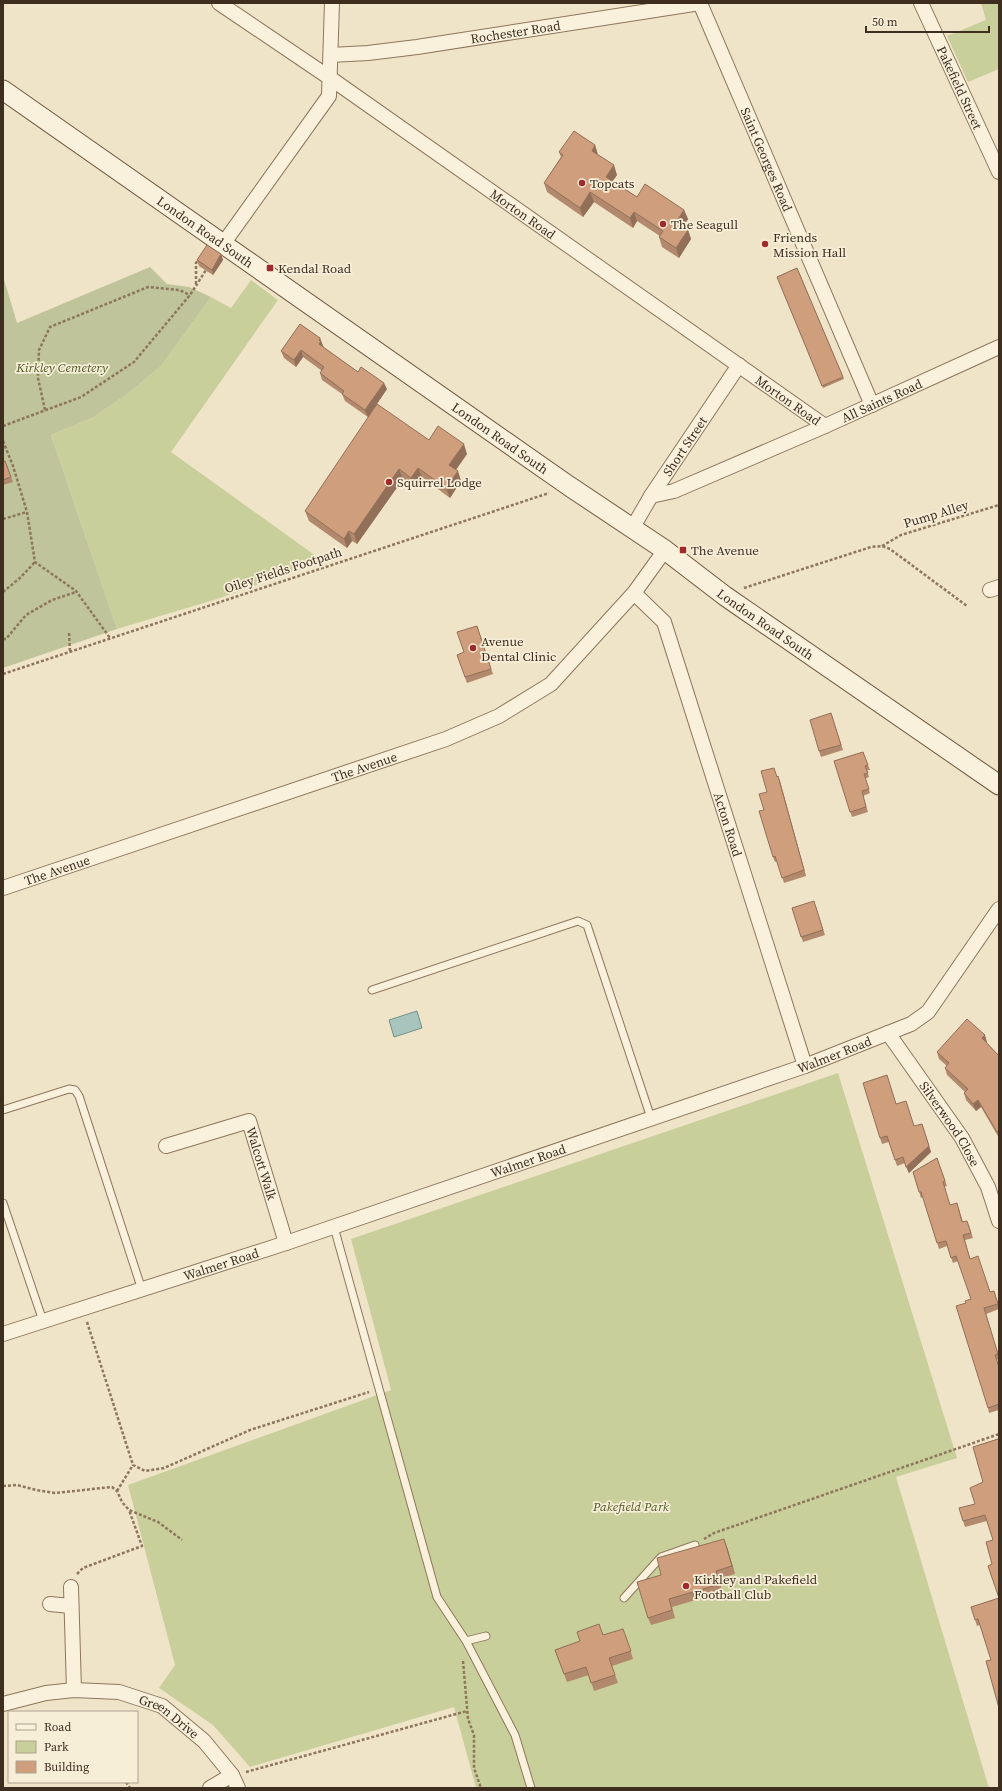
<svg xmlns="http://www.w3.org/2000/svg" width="1002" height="1791" viewBox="0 0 1002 1791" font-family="'Source Serif 4',serif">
  <rect width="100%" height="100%" fill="#f0e4c8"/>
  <path fill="#c9cf9b" d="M981 3H999V69L968 82 947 36 986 20Z
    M251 280 278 300 171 452 323 561 217 599 117 629 51 435 92 418 126 395 161 366 211 297 231 308Z
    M838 1073 957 1458 896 1477 989 1788H476L454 1707 250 1767 213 1725 159 1688 175 1665 128 1485 391 1390 351 1239Z"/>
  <path fill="#bfc49a" d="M150 267 167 284 189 287 211 297 161 366 126 395 92 418 51 435 117 629 3 668V276L17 323Z"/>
  <path fill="#a9c4bc" stroke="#6f938a" d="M417 1011 422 1028 394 1037 389 1020Z"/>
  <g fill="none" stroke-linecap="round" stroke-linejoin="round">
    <g stroke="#8d765c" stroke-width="9">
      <path id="service" d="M372 990 578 921 587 925 651 1118
        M3 1110 69 1089 75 1090 79 1096 142 1290
        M3 1203 43 1321
        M334 1227 437 1597 466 1641 515 1735 531 1788
        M624 1598 661 1557 695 1545
        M466 1641 486 1636"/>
    </g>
    <g stroke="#8d765c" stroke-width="16">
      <g id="minor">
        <path id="s1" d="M219 3 330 78 825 426"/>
        <path id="s2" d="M700 3 872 405"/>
        <path id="s3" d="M921 3 999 172"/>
        <path id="s4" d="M331 55 368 53 417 47 700 3"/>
        <path d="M223 244 329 96 332 3"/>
        <path id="s5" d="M651 496 674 491 825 426 999 347"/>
        <path id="s6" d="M633 527 651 496 739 365"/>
        <path d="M990 590 999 587"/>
        <path id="s7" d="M634 593 664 622 805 1066"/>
        <path id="s8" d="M3 888 446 739 499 716 551 684 634 593 665 550"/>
        <path id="s9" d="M888 1033 962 1138 988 1187 999 1221"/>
        <path id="s10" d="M166 1146 249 1121 286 1243"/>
        <path id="s11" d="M3 1334 286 1243 805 1066 911 1024 928 1012 999 909"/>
        <path d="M71 1587 74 1690"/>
        <path d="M50 1604 71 1606"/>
        <path id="s12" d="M3 1704 46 1693 74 1690 119 1692 162 1706 204 1741 232 1775 238 1788"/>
        <path d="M210 1788 232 1775"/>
      </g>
    </g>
    <g stroke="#6f573f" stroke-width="21">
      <g id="secondary">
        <path id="s13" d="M3 90 569 486 665 550 725 596 999 785"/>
      </g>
    </g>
    <path stroke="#8d765c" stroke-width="2.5" stroke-dasharray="3 2" stroke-linecap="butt" d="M196 284V263L198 260
      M45 410 38 378 39 350 50 327 148 287 179 290 190 295
      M3 426 81 397 134 362 190 295 206 270
      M3 441 13 466 27 512 35 562 76 591 110 638
      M3 519 27 512
      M882 546 901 535 999 505
      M744 588 871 547 882 546 890 549 967 606
      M3 592 21 577 35 562
      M69 633 70 652
      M3 639H6L26 615 52 600 76 592
      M3 674 549 493
      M87 1322 133 1465 145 1471 164 1468 250 1430 369 1392
      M3 1486 17 1485 36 1490 55 1493 112 1487 117 1491 122 1502 129 1510 158 1522 182 1540
      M117 1491 133 1465
      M704 1539 714 1533 999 1434
      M77 1574 83 1568 142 1546 129 1510
      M463 1661 468 1719 474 1735V1768L481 1788
      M246 1772 467 1711
      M126 1782 130 1788"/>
    <use href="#service" stroke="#faf1dc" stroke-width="7"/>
    <use href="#minor" stroke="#faf1dc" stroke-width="14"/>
    <use href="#secondary" stroke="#faf1dc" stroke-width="19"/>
  </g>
  <path fill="#b2896c" d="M595 145 598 155 617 175 613 181 637 197 684 210 688 219 683 227 688 230 691 239 679 258 662 247 659 237 660 236 637 221 633 228 594 202 583 217 547 192 544 183 561 157 559 152Z
    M221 254 223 260 213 275 199 266 197 260Z
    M797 268 844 379 823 388 777 277Z
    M320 338 323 347 358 372 387 389 368 417 345 401 342 394 322 380 320 373 322 371 303 357 296 367 284 358 281 351Z
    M429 440 467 454 456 470 461 481 450 498 422 477 415 487 403 479 357 544 352 541 347 548 309 521 305 511Z
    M5 461 13 482 3 485V462Z
    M477 626 493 674 467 683 457 655 464 652Z
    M831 713 843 750 821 757 819 751Z
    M863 752 870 770H867L869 777 865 779 870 793 863 796 868 812 852 817 834 761Z
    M778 776 806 876 784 883 777 861 775 862 773 857 764 810 767 792 777 777Z
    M816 907 825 935 803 942 792 908Z
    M987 1042V1043L999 1056V1138L981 1107 976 1111 966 1100 964 1093 965 1092 947 1075 945 1068 947 1066 939 1059 937 1052Z
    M889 1082 896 1104 914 1126 922 1124 931 1152 909 1173 905 1163 897 1166 889 1142 882 1144 880 1138Z
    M937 1158 947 1186 944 1187 950 1205 959 1209 963 1222 969 1226 973 1238 965 1240 970 1259 990 1292 994 1291 999 1306V1309L986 1314 999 1357V1359L997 1360 999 1367V1410L989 1413 988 1408 966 1303 971 1299 958 1261 953 1263 947 1246 939 1249 923 1197 921 1198 913 1172Z
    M998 1439 999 1442V1708L986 1661 991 1660 980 1625 977 1626 971 1607 999 1598 988 1566 992 1564 986 1542 993 1540 987 1521 965 1527 959 1508 975 1504 970 1488 983 1482 973 1447Z
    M727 1547 735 1574 718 1579 723 1592 672 1607 675 1618 651 1625 648 1618 661 1575Z
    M603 1635 626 1636 633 1659 612 1666 618 1683 594 1691 589 1675 567 1682 555 1650Z"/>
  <path fill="#916f58" d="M595 145 598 155 592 151Z
    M614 165 617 175 609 186 606 177Z
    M590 192 594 202 583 217 580 208Z
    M684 210 688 219 680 232 676 222Z
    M634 212 637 221 633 228 630 218Z
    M688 230 691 239 679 258 676 248Z
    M221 254 223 260 213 275 212 270Z
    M320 338 324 348 319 344V340Z
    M301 350 303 357 296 367 294 360Z
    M384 383 387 389 368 417 365 410Z
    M464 444 467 454 452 475 449 465Z
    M418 468 422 477 415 487 411 478Z
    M399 469 403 479 357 544 354 534Z
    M458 471 461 481 450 498 446 488Z
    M349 531 352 541 347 548 344 539Z
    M778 776 780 781 806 876 804 870Z
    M985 1035 987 1042 985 1045 982 1038Z
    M978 1100 981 1107 976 1111 973 1104Z
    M922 1124 931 1152 909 1173 906 1167Z
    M724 1539 727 1547 735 1574 732 1566Z"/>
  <path fill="#cf9f7d" stroke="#916f58" d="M574 131 595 145 592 151 614 165 606 177 637 197 645 184 684 210 676 222 688 230 676 248 659 237 663 231 634 212 630 218 590 192 580 208 544 183 563 155 559 152Z
    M207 245 221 254 212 270 197 260Z
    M797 268 843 377 822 386 777 277Z
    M300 324 320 338 319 340 321 341 319 344 358 372 361 367 384 383 365 410 342 394 344 391 320 373 324 367 301 350 294 360 281 351Z
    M377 404 429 440 438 426 464 444 449 465 458 471 446 488 418 468 411 478 399 469 354 534 349 531 344 539 305 511Z
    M5 461 11 477 3 480V462Z
    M477 626 491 669 465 677 457 655 464 652 457 632Z
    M831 713 841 745 819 751 810 720Z
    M863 752 868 765 865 766 868 773 864 774 869 789 862 791 866 807 850 812 834 761Z
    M774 768 777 777 778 776 804 870 782 878 775 856 773 857 759 811 764 810 759 794 767 792 761 771Z
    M814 901 823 930 801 937 792 908Z
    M967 1019 985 1035 982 1038 999 1056V1131L997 1132 978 1100 973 1104 964 1093 968 1089 945 1068 949 1063 937 1052Z
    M887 1075 896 1104 906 1101 914 1126 922 1124 929 1146 906 1167 903 1157 895 1160 887 1136 880 1138 863 1083Z
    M937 1158 945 1181 943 1182 950 1205 957 1203 962 1222 967 1221 971 1233 963 1235 970 1259 978 1256 990 1292 994 1291 998 1304 984 1308 998 1354 995 1355 999 1367V1404L988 1408 956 1306 966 1303 965 1301 971 1299 956 1256 951 1258 946 1241 937 1243 921 1192H919L913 1172Z
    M998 1439 999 1442V1708L986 1661 991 1660 978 1619 975 1620 971 1607 999 1598 988 1566 992 1564 986 1542 993 1540 985 1515 963 1521 959 1508 975 1504 970 1488 983 1482 973 1447Z
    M724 1539 732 1566 716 1571 720 1584 669 1599 672 1610 648 1618 637 1582 661 1575 657 1558Z
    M599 1624 603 1635 623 1629 631 1651 609 1658 615 1675 591 1683 586 1667 564 1674 555 1650 580 1641 577 1632Z"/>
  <g fill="#9e2a2b" stroke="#f7eed8" stroke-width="1.5">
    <circle cx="582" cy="183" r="4"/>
    <circle cx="663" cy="224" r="4"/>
    <circle cx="765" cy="244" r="4"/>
    <rect x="266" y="264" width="8" height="8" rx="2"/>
    <circle cx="389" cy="482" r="4"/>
    <rect x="679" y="546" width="8" height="8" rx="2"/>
    <circle cx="473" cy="648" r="4"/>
    <circle cx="686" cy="1586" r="4"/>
  </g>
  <g text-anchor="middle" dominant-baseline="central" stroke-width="3.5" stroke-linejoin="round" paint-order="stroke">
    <g font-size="13" fill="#3d2e20" stroke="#f7eed8">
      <text stroke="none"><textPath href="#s4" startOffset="186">Rochester Road</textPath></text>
      <text stroke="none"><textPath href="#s3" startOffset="93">Pakefield Street</textPath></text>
      <text stroke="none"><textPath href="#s2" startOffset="170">Saint Georges Road</textPath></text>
      <text stroke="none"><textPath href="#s1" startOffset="370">Morton Road</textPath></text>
      <text stroke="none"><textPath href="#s13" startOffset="247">London Road South</textPath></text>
      <text stroke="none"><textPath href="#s1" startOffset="694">Morton Road</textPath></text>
      <text stroke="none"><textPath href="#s5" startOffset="250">All Saints Road</textPath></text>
      <text stroke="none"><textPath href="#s13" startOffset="607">London Road South</textPath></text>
      <text stroke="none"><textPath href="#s6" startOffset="96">Short Street</textPath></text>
      <text transform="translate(936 514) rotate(-17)">Pump Alley</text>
      <text transform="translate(283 570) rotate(-18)">Oiley Fields Footpath</text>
      <text stroke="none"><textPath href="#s13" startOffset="931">London Road South</textPath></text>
      <text stroke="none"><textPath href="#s8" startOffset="381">The Avenue</textPath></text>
      <text stroke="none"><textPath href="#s7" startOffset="254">Acton Road</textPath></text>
      <text stroke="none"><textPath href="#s8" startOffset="57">The Avenue</textPath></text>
      <text stroke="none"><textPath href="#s11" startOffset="877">Walmer Road</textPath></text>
      <text stroke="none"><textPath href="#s9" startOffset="110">Silverwood Close</textPath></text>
      <text stroke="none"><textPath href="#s11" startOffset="553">Walmer Road</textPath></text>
      <text stroke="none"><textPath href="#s10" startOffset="131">Walcott Walk</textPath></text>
      <text stroke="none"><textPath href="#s11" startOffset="229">Walmer Road</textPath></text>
      <text stroke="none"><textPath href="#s12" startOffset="174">Green Drive</textPath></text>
    </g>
    <g font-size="13" fill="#3d2e20" stroke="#f7eed8" text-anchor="start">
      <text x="590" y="183">Topcats</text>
      <text x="671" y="224">The Seagull</text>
      <text x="773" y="237">Friends<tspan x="773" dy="15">Mission Hall</tspan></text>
      <text x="278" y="268">Kendal Road</text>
      <text x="397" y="482">Squirrel Lodge</text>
      <text x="691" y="550">The Avenue</text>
      <text x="481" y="641">Avenue<tspan x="481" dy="15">Dental Clinic</tspan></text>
      <text x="694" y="1579">Kirkley and Pakefield<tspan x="694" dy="15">Football Club</tspan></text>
    </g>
    <g font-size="13" font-style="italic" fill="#4d5a26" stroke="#f7eed8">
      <text x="62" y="367">Kirkley Cemetery</text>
      <text x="631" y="1506">Pakefield Park</text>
    </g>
  </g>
  <rect width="1002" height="1791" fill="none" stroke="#3d2e20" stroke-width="8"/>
  <rect x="8" y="1711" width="130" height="72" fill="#f7eed8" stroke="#ada18e"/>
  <rect x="16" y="1724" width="20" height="6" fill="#faf1dc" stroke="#ada18e"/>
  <text x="44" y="1731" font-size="12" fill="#3d2e20">Road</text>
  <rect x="16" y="1741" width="20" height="12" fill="#c9cf9b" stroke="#ada18e"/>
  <text x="44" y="1751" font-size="12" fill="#3d2e20">Park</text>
  <rect x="16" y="1761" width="20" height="12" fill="#cf9f7d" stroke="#ada18e"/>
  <text x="44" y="1771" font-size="12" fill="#3d2e20">Building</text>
  <path d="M866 26v6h123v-6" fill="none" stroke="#3d2e20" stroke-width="2"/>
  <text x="872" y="26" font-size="12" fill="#3d2e20" stroke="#f7eed8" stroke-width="3" paint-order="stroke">50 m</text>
</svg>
